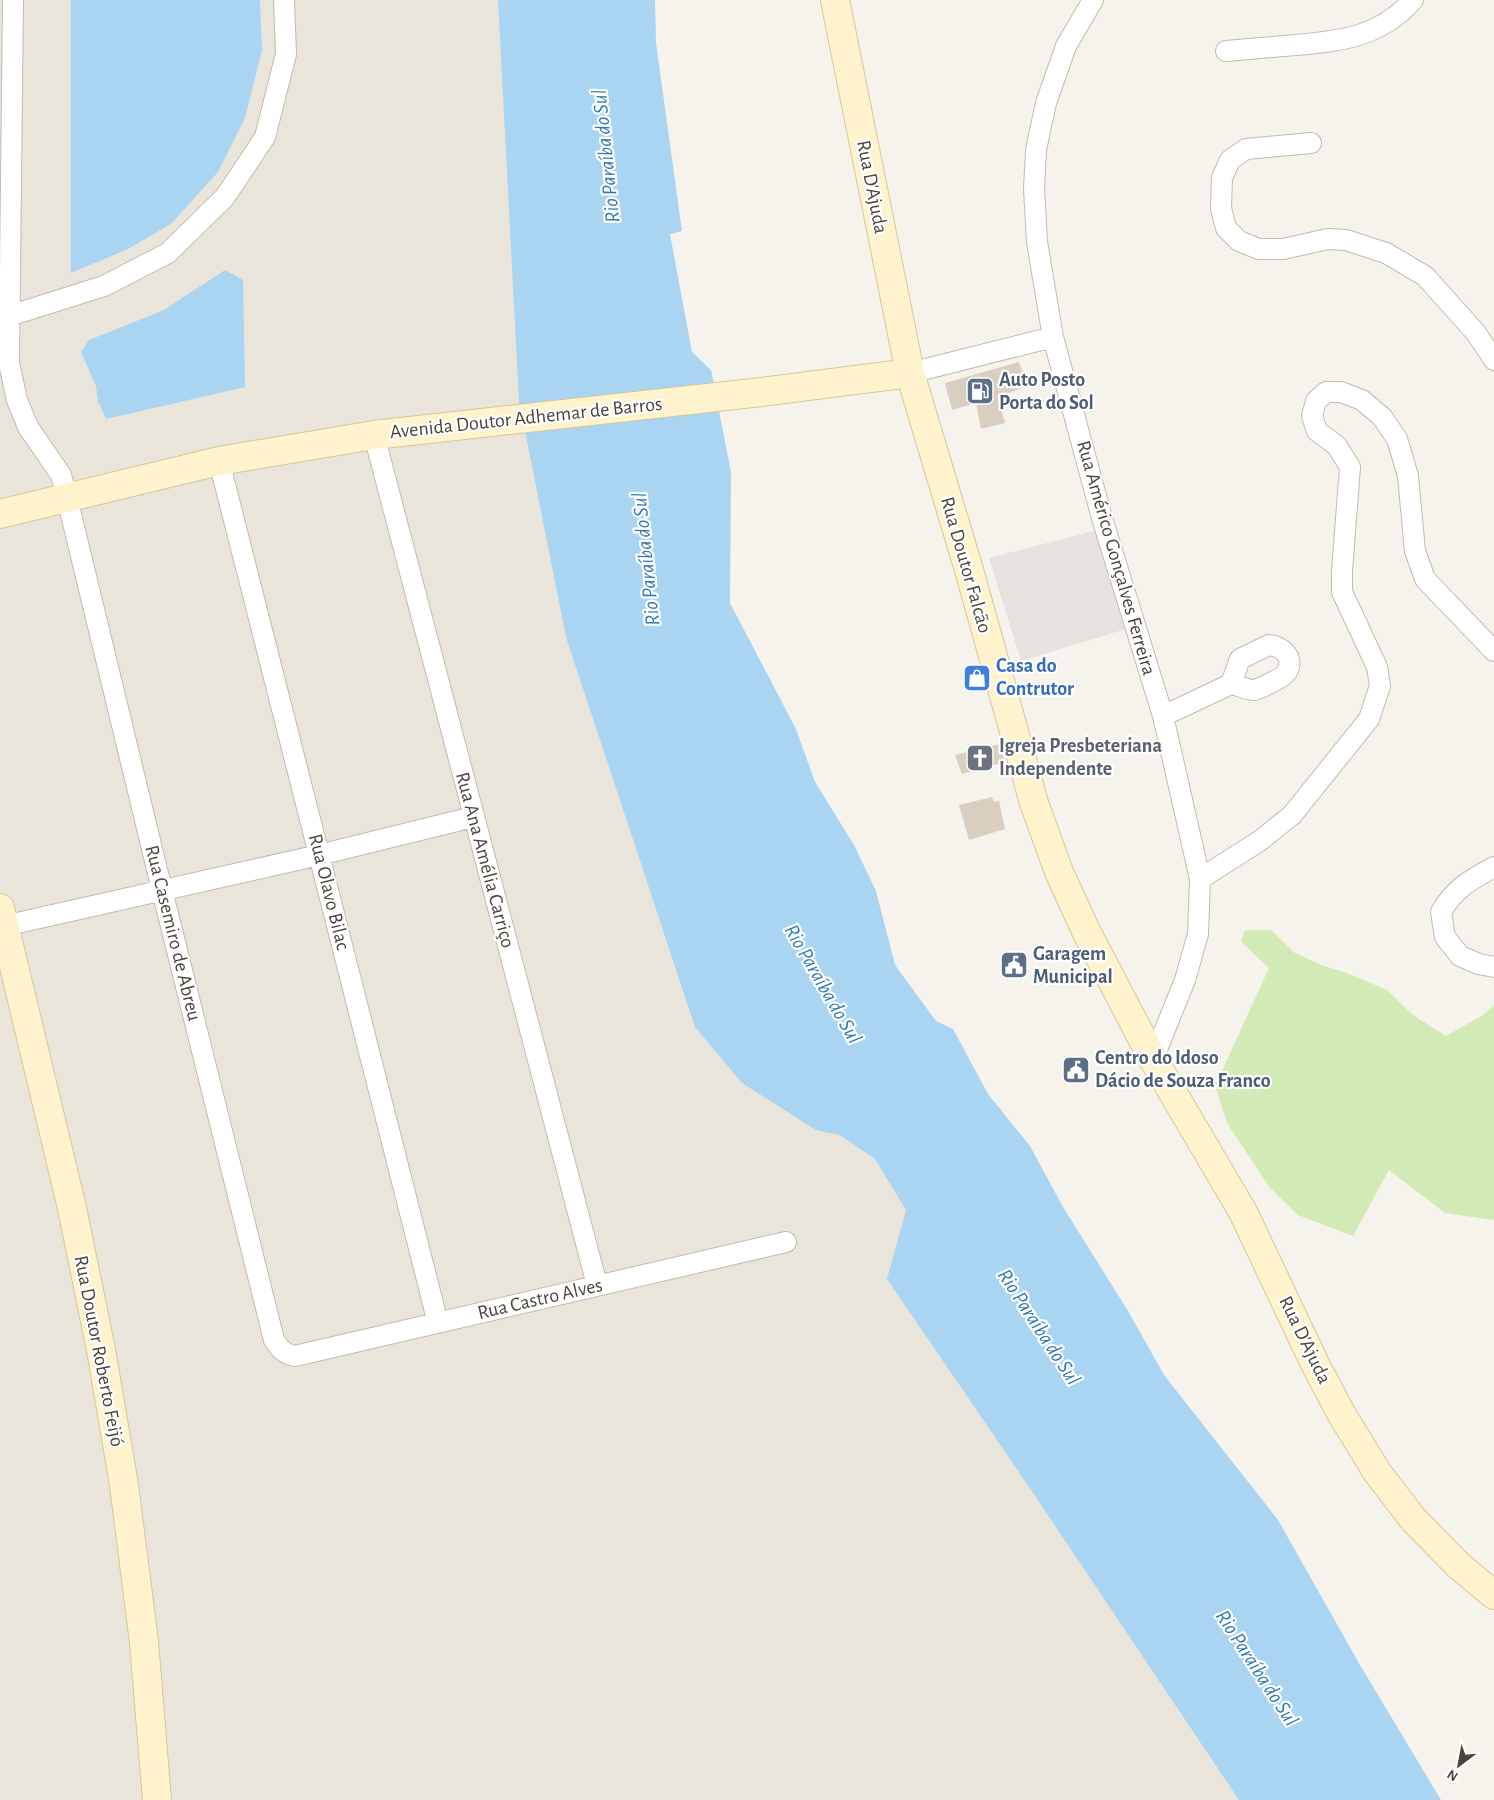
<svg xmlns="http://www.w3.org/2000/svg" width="1494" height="1800" viewBox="0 0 1494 1800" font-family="'Alegreya Sans',sans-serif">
  <rect width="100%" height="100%" fill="#f6f3ec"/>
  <path fill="#eae5da" d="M0 0H590L653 633 1341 1800H0Z"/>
  <path fill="#e6e2dd" d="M1098 530 1126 629 1021 661 989 558Z"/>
  <path fill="#d2eab5" d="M1245 930H1271L1295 953 1324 966 1347 973 1387 990 1413 1015 1446 1036 1483 1015 1494 1005V1220L1445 1213 1389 1170 1353 1236 1298 1215 1270 1188 1227 1123 1215 1086 1269 968 1241 942Z"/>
  <path fill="#a9d4f2" d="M71 0H260L262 50 245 118 218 172 171 224 126 250 71 273Z
    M498 0H655L656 43 682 231 670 234 692 352 711 370 731 472 730 603 796 729 815 782 854 845 876 891 895 965 936 1021 953 1029 988 1094 1030 1146 1063 1207 1128 1311 1164 1375 1278 1520 1360 1665 1441 1800H1239L1023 1478 887 1279 906 1210 875 1159 840 1135 816 1130 742 1083 695 1027 566 637 519 401Z
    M225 270 243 280 245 387 106 419 98 401 96 386 81 352 89 340 164 310Z"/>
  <path fill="#d8cfc1" d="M1019 362 1027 386 998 397 1005 423 981 429 976 403 952 410 945 383Z
    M999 744 1005 762 962 774 955 755Z
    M992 797 994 802 999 801 1005 829 969 840 959 805Z"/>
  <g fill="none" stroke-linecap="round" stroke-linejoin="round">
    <g stroke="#c2bbae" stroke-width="22">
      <path id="street" d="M13 0 9 363 17 400 28 427 61 475 67 498 162 890 274 1340C280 1349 284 1354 295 1356L786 1242
        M1093 0 1066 46 1046 103 1036 150 1034 189 1037 242 1053 337 1102 518 1163 716 1200 879 1198 934 1185 980 1153 1059
        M1226 51C1249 49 1272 47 1295 45 1342 41 1380 37 1413 0
        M1311 143 1246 149 1230 160 1222 178 1221 208 1226 228 1239 241 1259 249H1283L1328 239 1346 240 1386 253 1425 276 1476 333 1494 360
        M0 315 9 316 104 286 168 253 225 197 265 137 286 54 284 0
        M910 373 1053 337
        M374 435 597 1285
        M219 461 438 1323
        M1269 645C1283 646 1297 660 1285 674 1282 678 1259 689 1254 690 1248 690 1237 685 1231 684L1240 659Z
        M1163 716 1231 684
        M1494 867C1470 880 1455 888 1441 912L1445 937 1460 956 1479 964 1494 967
        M1200 879 1261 840 1292 815 1369 719 1380 686 1377 667 1342 592V571L1350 467 1337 446 1317 431 1312 416 1316 401 1326 392H1341L1362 400 1382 417 1397 439 1408 476 1415 551 1425 579 1494 651
        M4 926 319 855 473 817"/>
    </g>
    <g stroke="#d6c79b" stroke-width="30">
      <path id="secondary" d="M835 0 910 373 969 570 1034 803 1059 872 1086 931 1153 1059 1243 1212 1315 1364 1342 1415 1377 1472 1413 1519 1458 1565 1494 1595
        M0 514 219 461 374 435 753 393 910 373
        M0 908 72 1208 101 1350 124 1485 144 1642 157 1800"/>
    </g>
    <use href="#street" stroke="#fff" stroke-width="20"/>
    <use href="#secondary" stroke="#fff3cd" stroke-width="28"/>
  </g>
  <defs>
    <g id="fuel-square" transform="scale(1.4375)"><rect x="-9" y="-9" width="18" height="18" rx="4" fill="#5c6f8a" stroke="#fff"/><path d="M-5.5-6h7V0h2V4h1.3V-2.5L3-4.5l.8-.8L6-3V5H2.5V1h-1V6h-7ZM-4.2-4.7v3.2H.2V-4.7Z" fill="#fff"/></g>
    <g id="shop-square" transform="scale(1.4375)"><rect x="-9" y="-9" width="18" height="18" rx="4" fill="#3f7fe0" stroke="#fff"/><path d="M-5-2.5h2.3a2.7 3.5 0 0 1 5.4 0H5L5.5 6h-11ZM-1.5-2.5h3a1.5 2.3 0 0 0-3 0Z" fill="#fff"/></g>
    <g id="church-square" transform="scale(1.4375)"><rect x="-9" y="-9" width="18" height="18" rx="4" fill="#6b7280" stroke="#fff"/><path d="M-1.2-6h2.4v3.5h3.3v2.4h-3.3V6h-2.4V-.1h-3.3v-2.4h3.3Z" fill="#fff"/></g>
    <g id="civic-square" transform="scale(1.4375)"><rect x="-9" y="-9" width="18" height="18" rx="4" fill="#5c6f8a" stroke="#fff"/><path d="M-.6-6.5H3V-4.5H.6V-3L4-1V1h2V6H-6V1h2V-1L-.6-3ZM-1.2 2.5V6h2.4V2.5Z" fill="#fff"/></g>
  </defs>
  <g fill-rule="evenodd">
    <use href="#fuel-square" x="980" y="391"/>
    <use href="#shop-square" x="977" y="678"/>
    <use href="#church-square" x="980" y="758"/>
    <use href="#civic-square" x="1014" y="965"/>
    <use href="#civic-square" x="1076" y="1070"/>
  </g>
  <g text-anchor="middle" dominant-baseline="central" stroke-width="4.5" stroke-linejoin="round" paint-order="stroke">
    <g font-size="20" fill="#4b4439" stroke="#fff">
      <text transform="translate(872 187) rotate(79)">Rua D'Ajuda</text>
      <text transform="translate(526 418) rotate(-6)">Avenida Doutor Adhemar de Barros</text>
      <text transform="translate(1116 558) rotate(74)">Rua Américo Gonçalves Ferreira</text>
      <text transform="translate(966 565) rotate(74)">Rua Doutor Falcão</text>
      <text transform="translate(485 860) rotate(75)">Rua Ana Amélia Carriço</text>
      <text transform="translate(329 892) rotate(76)">Rua Olavo Bilac</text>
      <text transform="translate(173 933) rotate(76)">Rua Casemiro de Abreu</text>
      <text transform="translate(540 1299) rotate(-13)">Rua Castro Alves</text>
      <text transform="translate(1305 1340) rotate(64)">Rua D'Ajuda</text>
      <text transform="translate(99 1351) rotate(79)">Rua Doutor Roberto Feijó</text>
    </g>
    <g font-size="20" font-weight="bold" fill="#4e5e75" stroke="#fff" text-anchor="start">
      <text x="999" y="380">Auto Posto<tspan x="999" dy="23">Porta do Sol</tspan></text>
      <text x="1033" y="954">Garagem<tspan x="1033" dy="23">Municipal</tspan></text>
      <text x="1095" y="1058">Centro do Idoso<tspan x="1095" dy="23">Dácio de Souza Franco</tspan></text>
    </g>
    <g font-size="20" font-weight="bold" fill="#366cbe" stroke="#fff" text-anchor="start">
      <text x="996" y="666">Casa do<tspan x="996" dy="23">Contrutor</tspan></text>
    </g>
    <g font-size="20" font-weight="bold" fill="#5b616d" stroke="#fff" text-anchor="start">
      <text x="999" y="746">Igreja Presbeteriana<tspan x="999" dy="23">Independente</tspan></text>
    </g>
    <g font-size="21" font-style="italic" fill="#2e7ab2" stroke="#fff">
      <text transform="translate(606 156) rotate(-96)">Rio Paraíba do Sul</text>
      <text transform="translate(646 559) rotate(-96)">Rio Paraíba do Sul</text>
      <text transform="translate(823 984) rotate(60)">Rio Paraíba do Sul</text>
      <text transform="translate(1039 1327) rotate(57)">Rio Paraíba do Sul</text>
      <text transform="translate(1257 1668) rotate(57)">Rio Paraíba do Sul</text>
    </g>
  </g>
  <g transform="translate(1459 1765) rotate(212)" stroke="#ffffff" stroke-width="4" paint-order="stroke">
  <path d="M0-4L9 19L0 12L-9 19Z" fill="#4b4439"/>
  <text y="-8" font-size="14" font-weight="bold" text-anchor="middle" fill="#4b4439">N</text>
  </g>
</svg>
